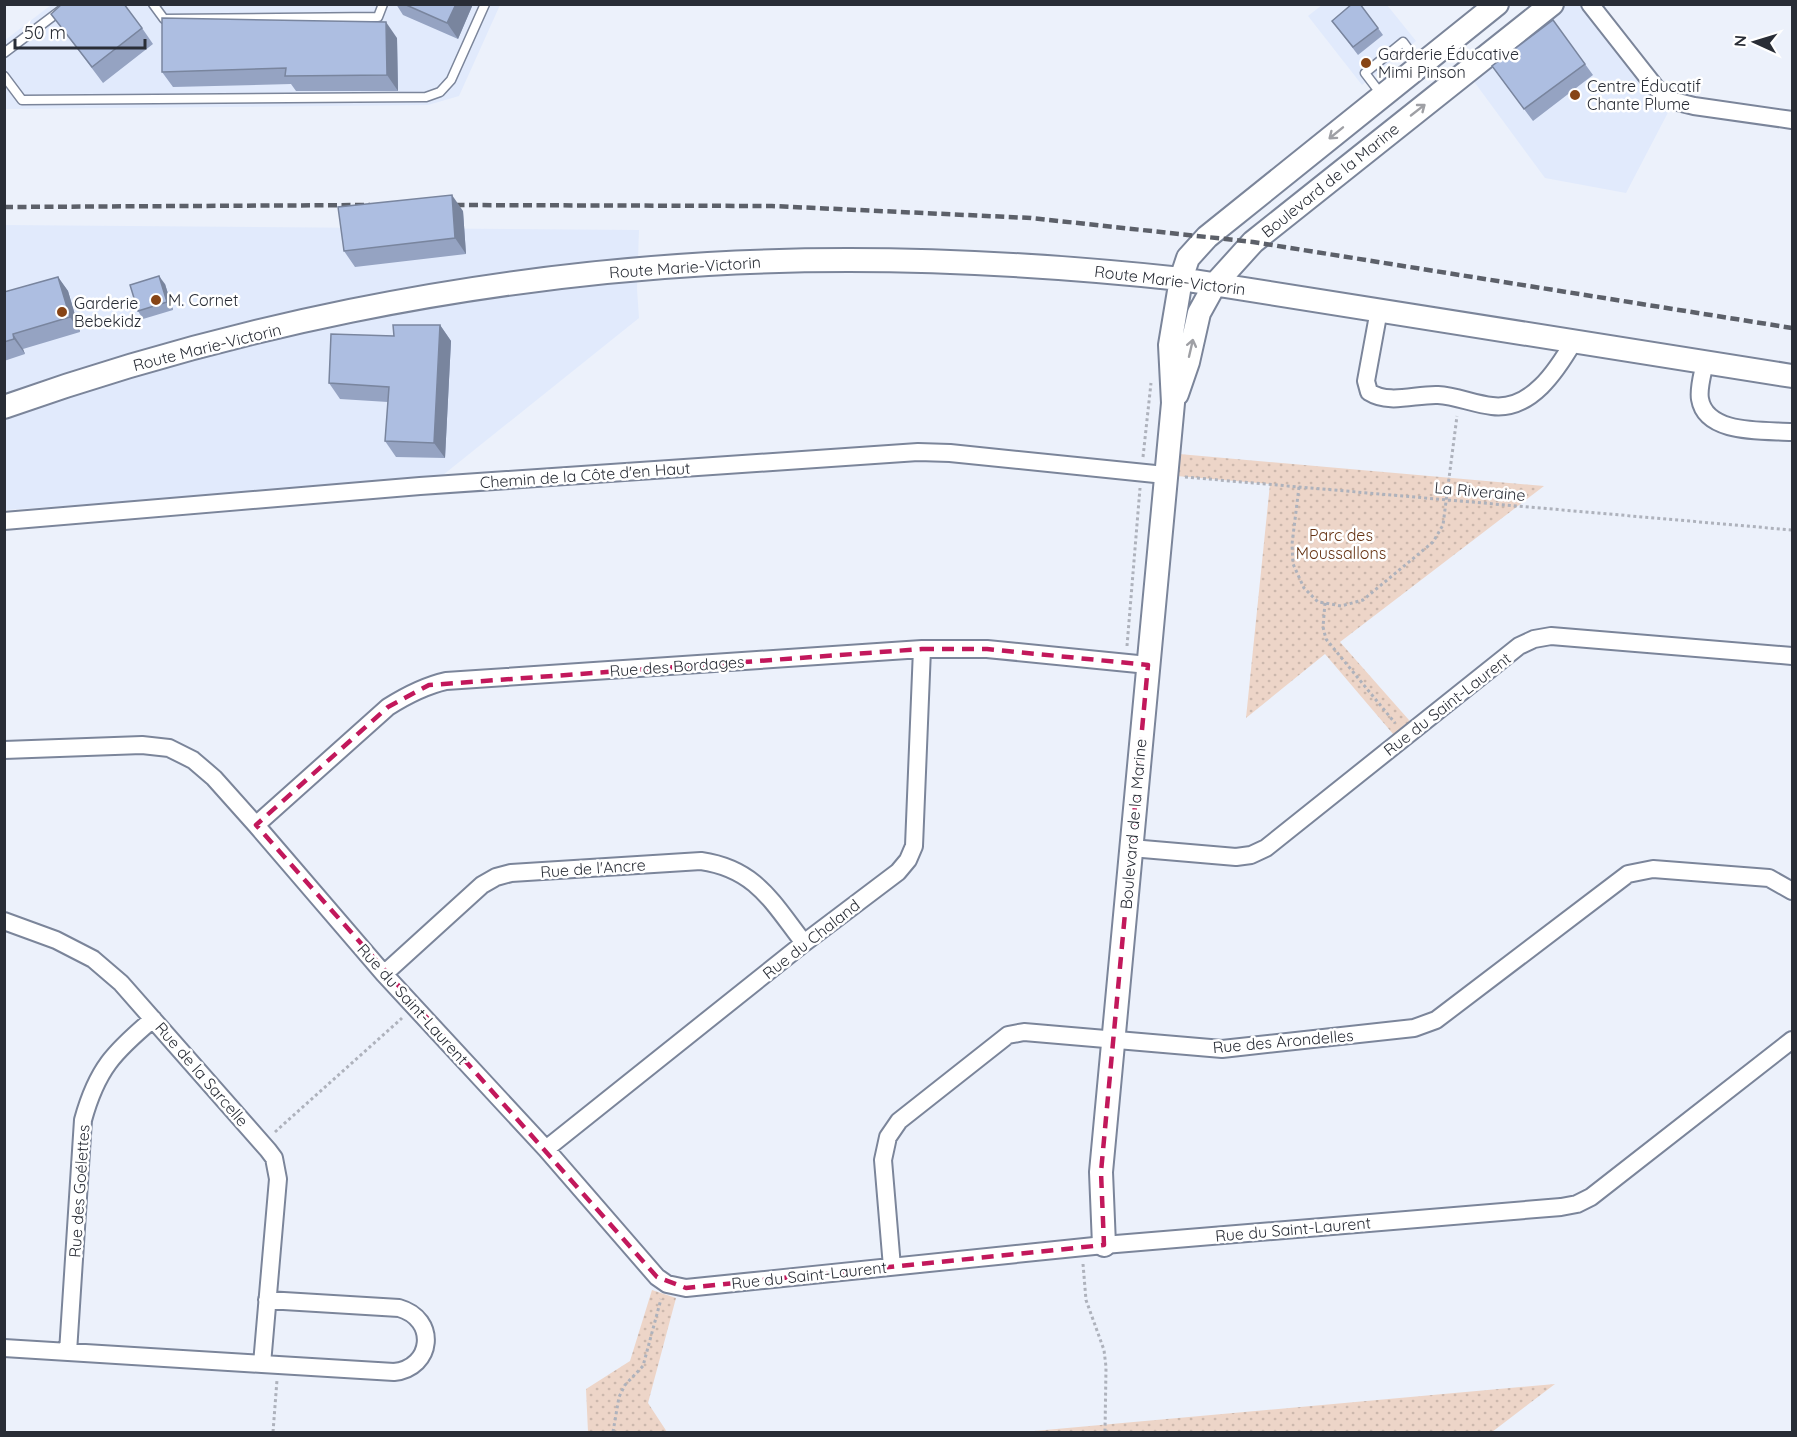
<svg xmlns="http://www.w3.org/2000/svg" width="1797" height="1437" viewBox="0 0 1797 1437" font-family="Quicksand,sans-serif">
  <defs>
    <pattern id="park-dots" width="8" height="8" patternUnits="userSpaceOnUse" patternTransform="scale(1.5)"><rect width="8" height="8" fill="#edd5c8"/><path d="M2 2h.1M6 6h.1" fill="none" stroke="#cbb7ac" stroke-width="1.8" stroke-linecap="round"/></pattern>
  </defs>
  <rect width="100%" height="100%" fill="#ecf1fb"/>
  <path fill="#e1eafc" d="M51 5H500L459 96 428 105 5 109 4 41Z
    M1322 5H1387L1416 41 1362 85 1308 16Z
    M1552 5H1590L1674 101 1626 193 1545 178 1467 72Z
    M4 225 639 230 637 289 639 318 438 479 5 510Z"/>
  <path fill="url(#park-dots)" d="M1168 453 1544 486 1340 642 1416 728 1399 741 1325 654 1246 718 1270 484 1165 475Z
    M652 1290 676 1298 648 1403 667 1432H588L586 1389 630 1361Z
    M1555 1384 1492 1432H1023Z"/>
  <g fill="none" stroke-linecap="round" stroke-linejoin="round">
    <g stroke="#7b859a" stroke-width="11">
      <path id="lane" d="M153 4 164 19 378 17 383 4
        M4 53 69 4
        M4 76 22 100 426 97 440 92 451 80 485 4
        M1381 94 1365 73 1403 42 1420 65"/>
    </g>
    <g stroke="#7b859a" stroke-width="20">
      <path id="street" d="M1590 4 1656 88 1674 101 1694 106 1792 120
        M1379 310 1366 381 1369 392C1390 405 1415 394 1438 395 1456 396 1474 404 1492 406 1531 411 1557 370 1574 341
        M1705 362C1703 373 1698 388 1700 399 1706 435 1764 430 1792 432
        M4 521 420 486 918 452 950 453 1165 475
        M4 750 142 745 169 748 193 760 214 778 256 825 384 974 546 1149 657 1277 667 1284 686 1288 1104 1245 1561 1207 1577 1204 1591 1197 1792 1040
        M256 825 388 707C407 695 424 686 446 681L922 649H987L1148 665
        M1131 848 1236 857 1251 855 1266 848 1519 646 1534 639 1551 636 1792 656
        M4 921 56 940 93 959 121 983 268 1150 274 1158 278 1179 262 1364 4 1348
        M384 974 482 885 496 877 511 873 701 861C756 869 772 902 804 943
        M546 1149 804 943 898 872 908 860 914 846 922 649
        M892 1267 883 1160 888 1137 899 1121 1008 1035 1024 1032 1222 1049 1414 1028 1436 1020 1628 874 1653 869 1769 878 1792 891
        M68 1352 83 1120C97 1069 114 1052 153 1019
        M262 1364 394 1372C433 1368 438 1319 399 1308L267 1300"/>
    </g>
    <g stroke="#7b859a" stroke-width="26">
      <path id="secondary" d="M1177 394 1188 362 1199 313 1215 284 1253 242 1552 4
        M4 407C229 327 469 278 708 264 865 255 1024 262 1181 279L1792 376
        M1104 1245 1101 1172 1173 403 1170 345 1181 279 1188 258 1207 237 1497 4"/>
    </g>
    <path stroke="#aeb2bc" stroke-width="3" stroke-dasharray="3 3" stroke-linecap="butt" d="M1143 457 1151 383
      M1185 477 1792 530
      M1299 487 1292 544 1293 564 1304 588 1318 602 1325 603 1341 606 1363 600 1433 542 1443 525 1457 416
      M1325 603 1323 627 1326 639 1395 723
      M1127 646 1140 488
      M275 1132 402 1018
      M1083 1264 1086 1300 1104 1350 1106 1367 1105 1432
      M273 1432 277 1380
      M613 1432 619 1397 625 1385 643 1366 661 1299"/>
    <use href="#lane" stroke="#fff" stroke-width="8"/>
    <use href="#street" stroke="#fff" stroke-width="16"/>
    <use href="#secondary" stroke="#fff" stroke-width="22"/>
    <path stroke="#5c6069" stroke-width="4.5" stroke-dasharray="9 4.5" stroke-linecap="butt" d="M442 205 772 206 1031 218 1253 242 1792 328
      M4 207 370 205"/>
  </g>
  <path fill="#95a3c2" d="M396 4H473L458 39 403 15Z
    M51 14 142 28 153 44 103 83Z
    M1332 21 1378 28 1383 35 1358 55Z
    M397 38 398 91H296L291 84 173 87 162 72Z
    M1585 64 1593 75 1533 121 1492 66Z
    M463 211 466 254 355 267 344 251Z
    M58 277 68 291 80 332 23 349 25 354 4 361V292Z
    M165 284 173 310 143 319 138 311Z
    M440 325 451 341 445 458 396 457 385 441 388 402 340 399 329 383 394 336Z"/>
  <path fill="#79859e" d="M456 4H473L458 39 447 23Z
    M386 22 397 38 398 91 387 75Z
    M452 195 463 211 466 254 455 238Z
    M159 276 165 284 173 310 167 302Z
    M58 277 68 291 80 332 70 317Z
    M440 325 451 341 445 458 434 443Z
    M13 334 23 349 25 354 14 339Z"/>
  <path fill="#adbee1" stroke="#79859e" stroke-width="1.5" d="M62 4H124L142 28 92 67 51 14Z
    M404 4H456L447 23Z
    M1352 4H1360L1378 28 1353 47 1332 21Z
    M162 18 386 22 387 75 285 76 286 68 162 72Z
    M1553 20 1585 64 1524 109 1492 66Z
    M452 195 455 238 344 251 338 207Z
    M159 276 167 302 138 311 130 285Z
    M58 277 70 317 13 334 14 339 4 342V292Z
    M393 325H440L434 443 385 441 389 387 329 383 331 334 394 336Z"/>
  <defs><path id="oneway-shaft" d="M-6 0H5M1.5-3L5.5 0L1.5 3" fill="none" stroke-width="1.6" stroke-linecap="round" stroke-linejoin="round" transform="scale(1.5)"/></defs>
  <g stroke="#9fa0a5">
    <use href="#oneway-shaft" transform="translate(1418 110) rotate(-38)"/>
    <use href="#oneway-shaft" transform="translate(1336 133) rotate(141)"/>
    <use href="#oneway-shaft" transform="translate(1191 348) rotate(-77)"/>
  </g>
  <path fill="none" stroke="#c2185b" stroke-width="4.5" stroke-dasharray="12 8" stroke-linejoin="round" d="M922 649H987L1148 665 1101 1172 1104 1245 686 1288 657 1277 256 825 388 707 429 685Z"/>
  <g fill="#874415" stroke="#fff" stroke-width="2">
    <circle cx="1366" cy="63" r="6"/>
    <circle cx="1575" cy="95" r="6"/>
    <circle cx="156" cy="300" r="6"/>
    <circle cx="62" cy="312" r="6"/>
  </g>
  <g text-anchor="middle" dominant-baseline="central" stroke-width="5" stroke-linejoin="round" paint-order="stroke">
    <g font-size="16" fill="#292d36" stroke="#fff" text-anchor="start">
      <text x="1378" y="54">Garderie Éducative<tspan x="1378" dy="18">Mimi Pinson</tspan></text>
      <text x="1587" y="86">Centre Éducatif<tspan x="1587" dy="18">Chante Plume</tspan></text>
      <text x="168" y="300">M. Cornet</text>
      <text x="74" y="303">Garderie<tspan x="74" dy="18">Bebekidz</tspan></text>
    </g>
    <g font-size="16" fill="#292d36" stroke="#fff">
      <text transform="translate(1330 180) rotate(-39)">Boulevard de la Marine</text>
      <text transform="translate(685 267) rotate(-4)">Route Marie-Victorin</text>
      <text transform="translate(1170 280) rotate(7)">Route Marie-Victorin</text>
      <text transform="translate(207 347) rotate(-14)">Route Marie-Victorin</text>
      <text transform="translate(585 475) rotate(-4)">Chemin de la Côte d'en Haut</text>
      <text transform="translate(1480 491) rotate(5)">La Riveraine</text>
      <text transform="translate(677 666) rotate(-4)">Rue des Bordages</text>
      <text transform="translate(1447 704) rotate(-38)">Rue du Saint-Laurent</text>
      <text transform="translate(1133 824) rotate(-85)">Boulevard de la Marine</text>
      <text transform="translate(593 868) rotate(-4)">Rue de l'Ancre</text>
      <text transform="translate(811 939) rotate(-38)">Rue du Chaland</text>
      <text transform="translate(413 1004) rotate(48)">Rue du Saint-Laurent</text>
      <text transform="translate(1283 1041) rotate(-5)">Rue des Arondelles</text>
      <text transform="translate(202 1074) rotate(49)">Rue de la Sarcelle</text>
      <text transform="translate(79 1191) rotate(-86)">Rue des Goélettes</text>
      <text transform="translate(1293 1229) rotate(-5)">Rue du Saint-Laurent</text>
      <text transform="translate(809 1275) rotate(-6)">Rue du Saint-Laurent</text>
    </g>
    <g font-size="16" fill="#663414" stroke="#fff">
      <text x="1341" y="535">Parc des<tspan x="1341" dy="18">Moussallons</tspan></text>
    </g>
  </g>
  <rect width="1797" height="1437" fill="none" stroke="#292d36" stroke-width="12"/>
  <g transform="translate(1755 42) rotate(274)" stroke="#ffffff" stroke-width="4.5" paint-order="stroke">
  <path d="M0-4.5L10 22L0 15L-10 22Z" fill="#292d36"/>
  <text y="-9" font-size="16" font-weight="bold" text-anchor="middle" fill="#292d36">N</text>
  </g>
  <path d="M15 39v9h130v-9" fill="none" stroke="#292d36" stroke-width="3"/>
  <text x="24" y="39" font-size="18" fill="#292d36" stroke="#ffffff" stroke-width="4.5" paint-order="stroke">50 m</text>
</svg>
